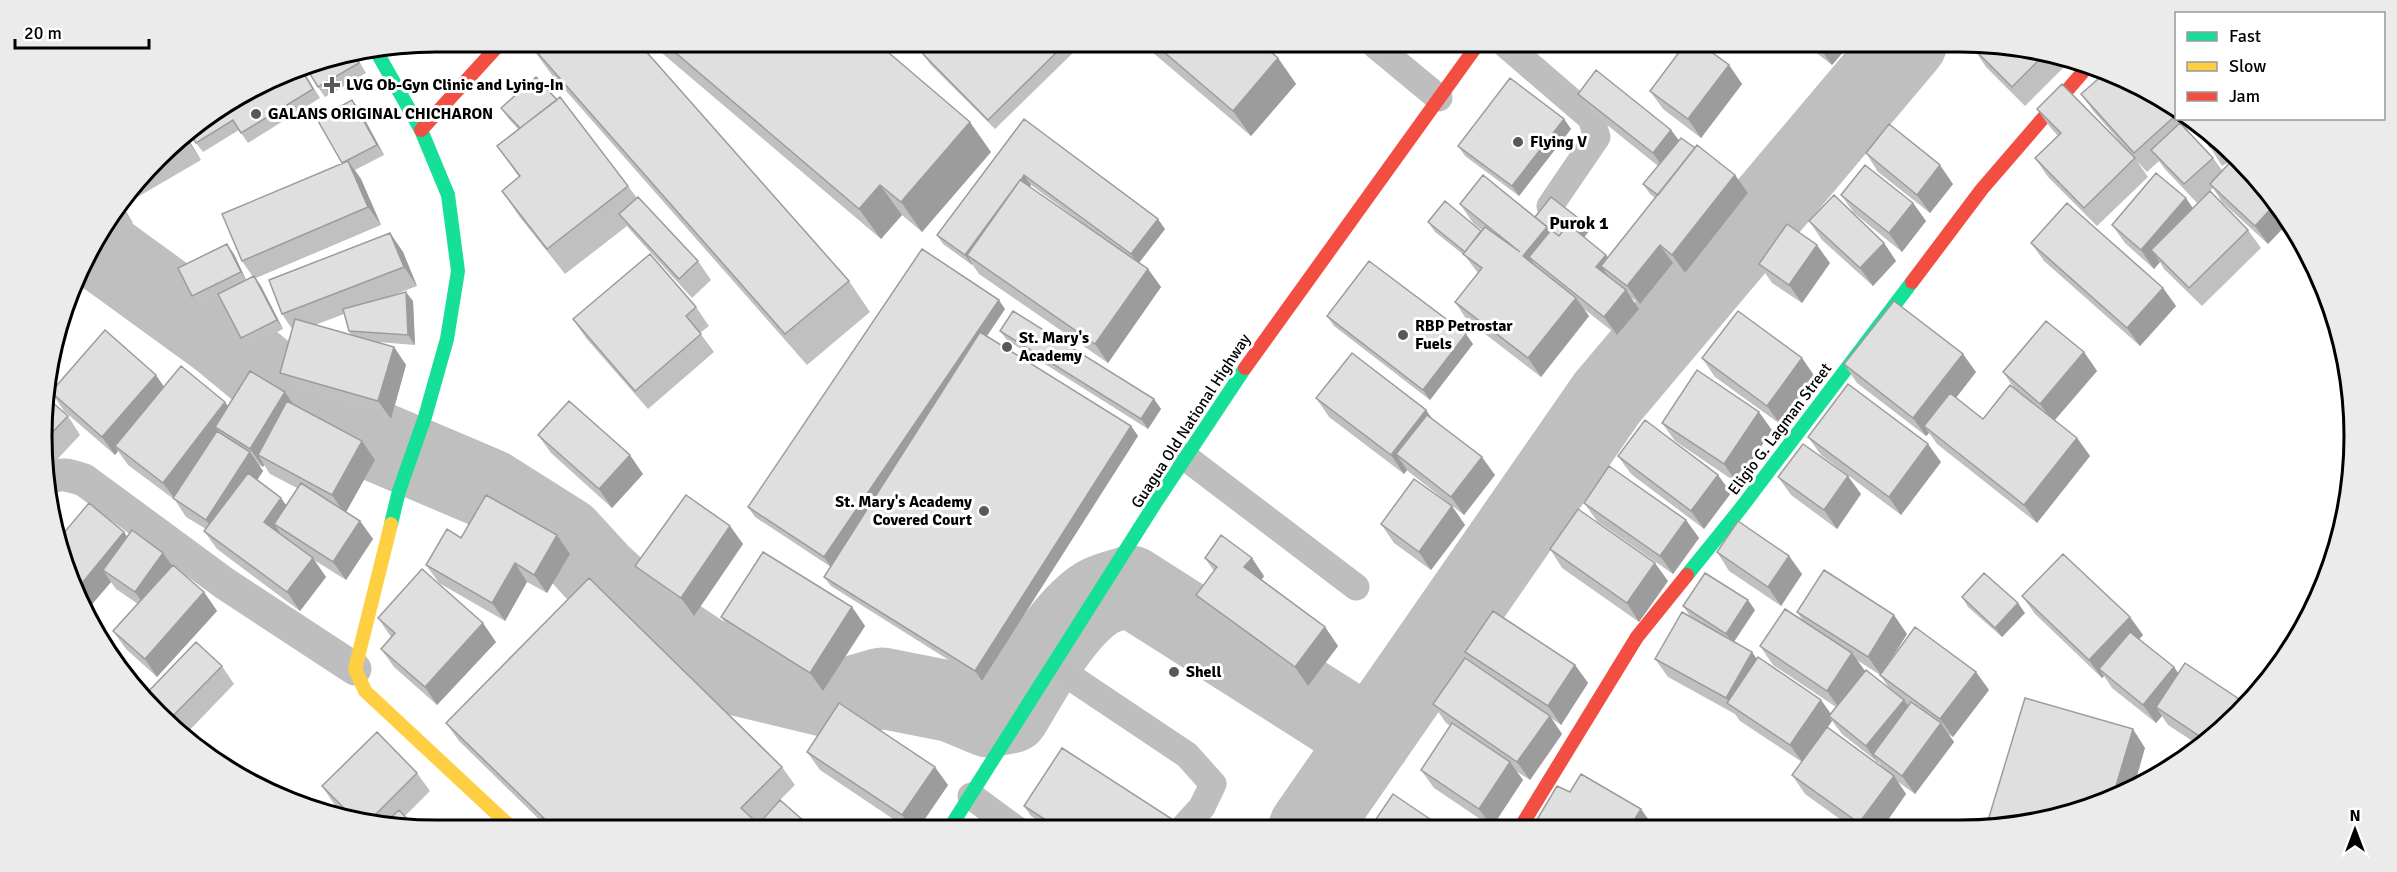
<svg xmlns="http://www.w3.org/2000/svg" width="2397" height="872" viewBox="0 0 2397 872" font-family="Signika,sans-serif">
  <rect width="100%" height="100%" fill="#fff"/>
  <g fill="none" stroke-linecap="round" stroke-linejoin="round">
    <path stroke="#bfbfbf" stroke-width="81" d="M93 245 221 338 307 409 376 441 489 489 565 537 599 574 650 621 728 673 840 700 882 688 953 702 989 717 1010 713C1031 678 1061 622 1095 599 1105 592 1119 590 1130 586L1371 739
      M1309 828 1607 398 1907 42"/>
    <path stroke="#bebebe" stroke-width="27" d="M1505 44 1591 118 1597 137 1550 206
      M1375 45 1439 98
      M1185 457 1356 587
      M1054 666 1187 755 1213 784 1202 807 1183 828
      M971 796 1016 829"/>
    <path stroke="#bebebe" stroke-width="33" d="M46 479C60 472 69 475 84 480L224 583 355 669"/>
    <path stroke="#16e098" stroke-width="14" d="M375 49 421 130 448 195 458 271 447 339 425 417 399 491 391 524
      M1687 575 1741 508 1912 282
      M949 829 1156 502 1245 368"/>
    <path stroke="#ffcf43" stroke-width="14" d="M391 524 355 669 365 691 514 830"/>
    <path stroke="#f24e42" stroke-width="14" d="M421 130 495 49
      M1912 282 1982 189 2089 65
      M1245 368 1478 44
      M1520 828 1637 637 1687 575"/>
  </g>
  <path fill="#c0c0c0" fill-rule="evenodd" d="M1804 43H1851L1832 65Z
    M1978 44 2063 55 2072 59 2025 106 1986 67 1974 49Z
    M1263 45 1278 58 1296 84 1251 136 1145 46Z
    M1080 46 995 129 930 64 923 54 930 47Z
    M882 47 991 152 922 232 902 215 881 239 656 48Z
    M643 48 849 281 870 312 807 365 552 75 533 49Z
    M353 51 366 73 325 97 318 87Z
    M1729 65 1742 84 1701 138 1663 109 1650 91Z
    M301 67 320 98 248 143 239 130 203 152 196 143 286 72Z
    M1578 94 1671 130 1679 140 1695 148 1735 175 1748 193 1685 273 1673 263 1640 304 1630 297 1639 309 1617 335 1584 309 1589 316 1541 377 1467 320 1455 302 1478 273 1465 256 1435 232 1428 222 1481 231 1482 230 1473 223 1460 204 1535 218 1589 231 1584 237 1608 257 1655 198 1650 194 1643 184 1658 166 1591 112Z
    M2081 94 2176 114V118H2180L2190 133 2213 158 2222 170 2231 161 2222 166 2210 147 2201 123 2257 176 2290 221 2268 244 2222 202 2213 188 2197 203 2164 168 2159 161 2147 172 2137 161 2148 177 2097 226 2048 177 2035 158 2058 136 2050 127 2037 109 2131 154 2094 112Z
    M352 100 359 109 384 155 355 170 361 179 381 225 256 278 261 286 283 329 247 348 241 338 219 296 198 306 192 296 234 254 246 280 253 277 242 261 342 163Z
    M501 108 628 186 637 198 698 261 711 280 692 298 632 232 627 226 565 274 519 216 502 191 519 177 497 146 518 129 508 118Z
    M1024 119 1165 229 1139 263 1148 269 1161 287 1108 363 979 274 972 264V265L943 244 937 235ZM1031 185 1088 227 1030 187Z
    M1564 119 1571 129 1519 196 1465 156 1458 146Z
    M185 134 201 160 129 202 124 195 176 140Z
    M1866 153 1953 184 1930 213 1878 172Z
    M1841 195 1913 203 1926 221 1902 252 1854 213Z
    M120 202 133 223 101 243 97 238Z
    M2193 209 2248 230 2261 248 2202 306 2164 269 2160 262 2154 269 2125 243 2112 225Z
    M1809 221 1884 243 1896 261 1873 286 1822 240Z
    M390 233 403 252 417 286 388 297 413 301 415 345 378 342 394 347 406 365 391 419 293 392 280 373 292 329 282 314ZM344 314 349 331 351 335 315 325Z
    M2031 243 2163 288 2176 306 2140 346 2044 261Z
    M1830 263 1802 303 1772 283 1759 264Z
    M696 307 709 326 700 333 714 352 648 409 586 338 573 319Z
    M1005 309 987 336 1131 426 1138 436 982 681 831 586 824 577 831 567 755 517 748 507Z
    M1327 316 1473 344 1430 400 1334 326Z
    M1000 331 1154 399 1161 409 1148 429 1007 340Z
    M2084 352 2097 371 2055 420 2077 438 2090 456 2037 523 1937 444 1929 433 1926 436 1857 383 1844 364 1976 372 1956 398 1983 419 2014 388 2003 372Z
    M1702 358H1802L1815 377 1780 424 1715 377Z
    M164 386 228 406 285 392 293 404 362 441 375 460 346 512 360 521 373 539 346 580 314 560 326 577 300 611 217 549 204 531 206 529 186 517 175 500 128 465 118 451 115 455 64 411 51 392ZM259 465 263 467 264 465 270 474 297 488 286 505 257 480 263 471Z
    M45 396 68 416 80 435 51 466 43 458Z
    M1316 398 1426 410 1431 417 1495 475 1464 515 1409 472 1407 470 1404 474 1329 417Z
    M1662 423 1772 430 1737 483 1675 441Z
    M538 435 643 474 612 508 551 453Z
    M1808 437 1941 462 1901 515 1821 455Z
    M1618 456 1718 475 1731 493 1704 529 1631 474Z
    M1778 477 1861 494 1837 529 1791 495Z
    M1584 503 1686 520 1699 538 1673 574 1597 521Z
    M1452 506 1465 525 1431 570 1394 543 1381 524Z
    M730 526 743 544 694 616 648 585 635 566Z
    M557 535 570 554 547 593 527 582 505 621 439 583 426 565 461 538Z
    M127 536 163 553 172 566 204 592 217 611 157 677 126 649 113 631 138 604 116 589 111 582 88 609 57 541Z
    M1550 549 1668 581 1639 622 1562 568Z
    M1717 552 1789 556 1802 574 1781 606 1729 571Z
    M1205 558 1264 576 1262 580 1325 627 1338 646 1308 686 1209 613 1196 595 1214 571Z
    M2022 596 2130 617 2143 635 2139 639 2174 667 2221 732 2200 746 2168 725 2162 716 2156 723 2112 688 2104 676 2102 678 2035 614Z
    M1962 597 2025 613 2002 637 1968 607Z
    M1683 606 1755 610 1734 642 1752 652 1756 659 1831 714 1836 707 1773 665 1760 646 1804 622 1797 612 1907 634 1888 664 1976 672 1989 690 1953 737 1948 734 1954 742 1915 794 1898 782 1906 794 1883 827H1851L1805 794 1792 775 1802 762 1740 721 1735 714 1668 677 1655 659 1705 625 1690 616ZM1857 660 1880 675 1889 688 1865 671ZM1832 721 1842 734 1880 764 1882 767 1828 727Z
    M852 607 865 626 823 691 734 635 721 617Z
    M378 618 496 642 437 705 394 667 381 649 391 637Z
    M1465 652 1575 665 1588 683 1561 725 1551 718 1562 734 1530 780 1516 771 1523 780 1492 827 1434 788 1421 770 1450 726 1446 723 1433 704 1473 664Z
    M222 666 234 684 184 736 157 714Z
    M446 723 782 767 795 785 780 800 813 829 550 830 459 741ZM780 800 758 825 757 824Z
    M807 752 948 785 918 829H908L820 770Z
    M417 773 430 791 405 816 414 827 349 819 334 804 322 786Z
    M1024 806 1182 828 1052 829 1031 816Z"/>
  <path fill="#9c9c9c" d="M1823 43H1851L1832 65 1819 47Z
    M1278 58 1296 84 1251 136 1233 111Z
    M1729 65 1742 84 1701 138 1688 119Z
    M352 100 359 109 384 155 377 145Z
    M1564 119 1571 129 1519 196 1512 186Z
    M970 122 991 152 922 232 901 202Z
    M1671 130 1684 148 1666 172 1653 153Z
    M185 134 201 160 184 135Z
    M348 161 361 179 381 225 368 207Z
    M1940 165 1953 184 1930 213 1917 195Z
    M1024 175 1031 185 974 261 967 255 972 264V265L965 255Z
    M1735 175 1748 193 1685 273 1672 255Z
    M880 185 902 215 881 239 859 209Z
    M2186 198 2199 217 2151 250 2160 262 2154 269 2141 250Z
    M120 202 133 223 119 203Z
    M1913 203 1926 221 1902 252 1889 233Z
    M2276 203 2290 221 2268 244 2255 226Z
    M1158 219 1165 229 1138 264 1131 254Z
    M1582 221 1589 231 1573 252 1566 242Z
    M1547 227 1560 246 1529 257 1539 271 1523 256Z
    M390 233 403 252 417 286 404 267Z
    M1884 243 1896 261 1873 286 1860 268Z
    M227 244 234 254 247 282 241 272Z
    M1660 245 1673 263 1640 304 1627 286Z
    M1817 245 1830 263 1802 303 1789 285Z
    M1606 255 1619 273 1601 266 1612 281 1596 267Z
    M1148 269 1161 287 1108 363 1095 344Z
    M254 276 261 286 283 329 277 320Z
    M2163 288 2176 306 2140 346 2127 328Z
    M1626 290 1639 309 1617 335 1604 317Z
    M406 292 413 301 415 345 408 335Z
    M1576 298 1589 316 1541 377 1528 358Z
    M999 300 1005 309 831 567 824 557Z
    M1466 334 1473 344 1430 400 1423 390Z
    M394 347 406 365 391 419 378 401Z
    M2084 352 2097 371 2053 422 2040 404Z
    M1963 354 1976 372 1930 431 1924 426 1929 433 1926 436 1913 418Z
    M1802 358 1815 377 1780 424 1767 406Z
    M156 375 169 394 115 446 118 451 115 455 102 437Z
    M285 392 298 411 258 455 264 465 263 467 250 449Z
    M1154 399 1161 409 1148 429 1141 419Z
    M225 402 238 420 215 427 224 439 175 499 163 483Z
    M1426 410 1439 429 1396 454 1407 470 1404 474 1391 455Z
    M1759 412 1772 430 1737 483 1724 464Z
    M1131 426 1138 436 982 681 975 671Z
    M2077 438 2090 456 2037 523 2024 505Z
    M362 441 375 460 345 514 332 495Z
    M1928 444 1941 462 1901 515 1889 497Z
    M250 452 263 471 219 538 206 520Z
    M630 455 643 474 612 508 599 489Z
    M1482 457 1495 475 1464 515 1451 497Z
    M1718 475 1731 493 1704 529 1691 511Z
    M1848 476 1861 494 1837 529 1824 510Z
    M281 498 294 516 274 524 281 534 264 522Z
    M1452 506 1465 525 1431 570 1419 552Z
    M1686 520 1699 538 1673 574 1660 556Z
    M360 521 373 539 346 580 333 562Z
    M730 526 743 544 694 616 681 598Z
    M124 532 137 551 103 570 111 582 88 609 78 588Z
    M557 535 570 554 547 593 534 575Z
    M163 553 176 571 148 611 135 592Z
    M1789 556 1802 574 1781 606 1768 587Z
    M313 558 326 577 300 611 287 592Z
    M1252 558 1264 576 1257 586 1244 567Z
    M515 563 527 582 505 621 492 603Z
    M1655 563 1668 581 1639 622 1627 603Z
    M204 592 217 611 157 677 145 659Z
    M1748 600 1755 610 1733 643 1726 634Z
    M2018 603 2025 613 2002 637 1995 628Z
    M852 607 865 626 823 691 810 673Z
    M1894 615 1907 634 1881 675 1868 657Z
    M2130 617 2143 635 2106 674 2099 669 2104 676 2102 678 2089 660Z
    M483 623 496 642 437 705 425 687Z
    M1325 627 1338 646 1308 686 1295 667Z
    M1752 652 1765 671 1731 706 1726 698Z
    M1852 653 1865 671 1840 709 1827 691Z
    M1575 665 1588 683 1561 725 1548 706Z
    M2174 667 2186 686 2156 707 2162 716 2156 723 2143 705Z
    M1976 672 1989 690 1953 737 1940 719Z
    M1821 700 1834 718 1829 716 1832 721 1803 763 1790 745Z
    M1904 700 1917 718 1873 754 1879 765 1866 746Z
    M1550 716 1562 734 1530 780 1517 762Z
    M1941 723 1954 742 1915 794 1902 776Z
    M2133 729 2145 748 2133 790 2113 796Z
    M1510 762 1523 780 1492 827 1479 809Z
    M935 767 948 785 918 829H912L902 815Z
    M1894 776 1906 794 1883 827H1862L1859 823Z
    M1641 809 1654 827H1630Z
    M1178 823 1182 828H1175Z"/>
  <path fill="#dfdfdf" stroke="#9c9c9c" stroke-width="1.5" d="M1686 43H1699L1729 65 1688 119 1650 91Z
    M1814 43H1823L1819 47Z
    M1978 44 2046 53 2012 87 1974 49Z
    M1263 45 1278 58 1233 111 1157 46Z
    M1063 46 988 120 923 54 930 47Z
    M882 47 970 122 901 202 880 185 859 209 670 48Z
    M643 48 849 281 785 334 534 49Z
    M352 52 359 63 318 87 305 66Z
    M300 67 313 89 241 133 233 120 196 143 189 132 286 72Z
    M1596 70 1671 130 1653 153 1578 94Z
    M2106 72 2135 82 2165 101 2176 114V115L2134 153 2081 94Z
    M536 77 557 100 520 128 501 108Z
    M1510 78 1564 119 1512 186 1458 146Z
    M2062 84 2135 158 2084 208 2035 158 2061 133 2037 109Z
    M560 97 628 186 547 249 502 191 520 176 497 146Z
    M352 100 377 145 342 163 317 119Z
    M1024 119 1158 219 1131 254 1024 175 1021 180H1020L965 255 937 235Z
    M2195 120 2201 123 2220 142 2210 147Z
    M2180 123 2213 158 2184 184 2151 150Z
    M1889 124 1940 165 1917 195 1866 153Z
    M184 135 188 141 158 159 176 140Z
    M1681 138 1695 148 1658 195 1643 184Z
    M1697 145 1735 175 1672 255 1660 245 1627 286 1601 266Z
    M2236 156 2257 176 2276 203 2255 226 2210 184Z
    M348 161 368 207 242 261 222 214Z
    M1865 165 1913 203 1889 233 1841 195Z
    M2156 173 2186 198 2141 250 2112 225Z
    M1483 175 1547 227 1523 256 1576 298 1528 358 1455 302 1482 268 1463 254 1485 227 1520 252 1460 204Z
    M1020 180 1148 269 1095 344 967 255Z
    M2210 191 2248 230 2189 288 2151 250Z
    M1834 195 1884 243 1860 268 1809 221Z
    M638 197 698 261 679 279 619 214Z
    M1551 197 1582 221 1575 230 1568 224 1559 236 1535 217Z
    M1445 201 1481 231 1465 252 1428 222Z
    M2067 203 2163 288 2127 328 2031 243Z
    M1568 224 1606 255 1596 267 1626 290 1604 317 1529 257 1551 230 1559 236Z
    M1787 224 1817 245 1789 285 1759 264Z
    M390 233 404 267 282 314 269 280Z
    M227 244 241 272 192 296 178 268Z
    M922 249 999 300 824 557 748 507Z
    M650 254 696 307 686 316 701 334 635 391 573 319Z
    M1369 261 1466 334 1423 390 1327 316Z
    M254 276 277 320 241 338 218 294Z
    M406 292 408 335 349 331 343 309Z
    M1894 301 1963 354 1913 418 1844 364Z
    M1013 311 1154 399 1141 419 1000 331Z
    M1738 311 1802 358 1767 406 1702 358Z
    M295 319 394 347 378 401 280 373Z
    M2046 321 2084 352 2040 404 2003 372Z
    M105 330 156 375 102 437 51 392Z
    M980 332 1131 426 975 671 824 577Z
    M1352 353 1426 410 1391 455 1316 398Z
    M181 366 225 402 163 483 115 446Z
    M1697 370 1759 412 1724 464 1662 423Z
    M250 371 285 392 250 449 215 427Z
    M1848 384 1928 444 1889 497 1808 437Z
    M2010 385 2077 438 2024 505 1924 426 1950 393 1983 419Z
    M45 396 68 416 44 441Z
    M287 401 362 441 332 495 258 455Z
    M569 401 630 455 599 489 538 435Z
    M1427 415 1482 457 1451 497 1396 454Z
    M1645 420 1718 475 1691 511 1618 456Z
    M217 431 250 452 206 520 173 498Z
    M1803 444 1848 476 1824 510 1778 477Z
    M1609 466 1686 520 1660 556 1584 503Z
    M248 473 281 498 264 522 313 558 287 592 204 531Z
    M1414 479 1452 506 1419 552 1381 524Z
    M301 483 360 521 333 562 274 524Z
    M486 495 557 535 534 575 515 563 492 603 426 565 447 529 461 538Z
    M686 495 730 526 681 598 635 566Z
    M89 503 124 532 78 588 57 541Z
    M1578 509 1655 563 1627 603 1550 549Z
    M1738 521 1789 556 1768 587 1717 552Z
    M132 530 163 553 135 592 103 570Z
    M1221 535 1252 558 1244 567 1325 627 1295 667 1196 595 1217 567 1205 558Z
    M763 552 852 607 810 673 721 617Z
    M2063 554 2130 617 2089 660 2022 596Z
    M173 565 204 592 145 659 113 631Z
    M422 569 483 623 425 687 381 649 395 633 378 618Z
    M1824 570 1894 615 1868 657 1797 612Z
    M1705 573 1748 600 1726 634 1683 606Z
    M1984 573 2018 603 1995 628 1962 597Z
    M589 578 782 767 741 808 756 822 748 829 556 830 446 723Z
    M1785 609 1852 653 1827 691 1760 646Z
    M1493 611 1575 665 1548 706 1465 652Z
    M1682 612 1752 652 1726 698 1655 659Z
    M1915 627 1976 672 1940 719 1880 675Z
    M2130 632 2174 667 2143 705 2099 669Z
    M196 642 222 666 167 722 157 714 143 697Z
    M1758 657 1821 700 1790 745 1727 703Z
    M1465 658 1550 716 1517 762 1433 704Z
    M2185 663 2245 703 2221 732 2207 741 2156 707Z
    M1866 670 1904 700 1866 746 1829 716Z
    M2025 698 2133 729 2113 796 2013 827H1986Z
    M1911 702 1941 723 1902 776 1873 754Z
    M839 703 935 767 902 815 807 752Z
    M1452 723 1510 762 1479 809 1421 770Z
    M1827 727 1894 776 1859 823 1792 775Z
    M377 732 417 773 369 821 355 819 322 786Z
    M1062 748 1178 823 1175 828 1060 829 1024 806Z
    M1581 774 1641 809 1630 827 1532 828 1557 786 1570 792Z
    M1393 794 1443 828H1370Z
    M780 800 813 829H754Z
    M399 810 414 827 385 823Z"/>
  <g fill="#595959" stroke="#fff" stroke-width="2">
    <path d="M329 76h6v6h6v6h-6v6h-6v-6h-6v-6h6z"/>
    <circle cx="256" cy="114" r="6"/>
    <circle cx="1518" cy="142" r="6"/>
    <circle cx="1403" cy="335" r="6"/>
    <circle cx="1007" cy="347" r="6"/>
    <circle cx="984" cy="511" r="6"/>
    <circle cx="1174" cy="672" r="6"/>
  </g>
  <g text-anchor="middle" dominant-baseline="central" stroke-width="6" stroke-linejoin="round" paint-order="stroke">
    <g font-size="16" font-weight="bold" fill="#000" stroke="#fff" text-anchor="start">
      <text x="346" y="85">LVG Ob-Gyn Clinic and Lying-In</text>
      <text x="268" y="114">GALANS ORIGINAL CHICHARON</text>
      <text x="1530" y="142">Flying V</text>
      <text x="1415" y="326">RBP Petrostar<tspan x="1415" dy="18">Fuels</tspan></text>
      <text x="1019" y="338">St. Mary's<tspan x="1019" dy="18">Academy</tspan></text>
      <text x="972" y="502" text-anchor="end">St. Mary's Academy<tspan x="972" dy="18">Covered Court</tspan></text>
      <text x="1186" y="672">Shell</text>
    </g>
    <g font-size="16" fill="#000" stroke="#fff">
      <text transform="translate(1191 421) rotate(-57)">Guagua Old National Highway</text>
      <text transform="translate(1780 429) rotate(-53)">Eligio G. Lagman Street</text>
    </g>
    <g font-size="18" font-weight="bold" fill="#000" stroke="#fff">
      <text x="1579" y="223">Purok 1</text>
    </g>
  </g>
  <path d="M0 0H2397V872H0ZM436 52H1960A384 384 0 0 1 2344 436V436A384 384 0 0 1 1960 820H436A384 384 0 0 1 52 436V436A384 384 0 0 1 436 52Z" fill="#ebebeb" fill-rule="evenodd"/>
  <path fill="none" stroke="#000" stroke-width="3" d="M436 52H1960A384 384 0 0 1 2344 436V436A384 384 0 0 1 1960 820H436A384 384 0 0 1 52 436V436A384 384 0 0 1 436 52Z"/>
  <rect x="2175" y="12" width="210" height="108" fill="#ffffff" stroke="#999999" stroke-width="1.5"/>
  <rect x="2187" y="32" width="30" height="9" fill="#16e098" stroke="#999999" stroke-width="1.5"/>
  <text x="2229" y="42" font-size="18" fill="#000000">Fast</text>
  <rect x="2187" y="62" width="30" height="9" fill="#ffcf43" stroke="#999999" stroke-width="1.5"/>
  <text x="2229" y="72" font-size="18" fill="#000000">Slow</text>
  <rect x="2187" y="92" width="30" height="9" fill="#f24e42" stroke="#999999" stroke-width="1.5"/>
  <text x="2229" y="102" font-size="18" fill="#000000">Jam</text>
  <g transform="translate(2355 830)" stroke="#ffffff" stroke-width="4.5" paint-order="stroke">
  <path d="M0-4.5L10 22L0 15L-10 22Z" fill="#000000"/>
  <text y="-9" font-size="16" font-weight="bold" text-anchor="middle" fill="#000000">N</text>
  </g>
  <path d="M15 39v9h134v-9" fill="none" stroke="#000000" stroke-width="3"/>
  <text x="24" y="39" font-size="18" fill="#000000" stroke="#ffffff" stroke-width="4.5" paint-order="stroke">20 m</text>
</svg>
